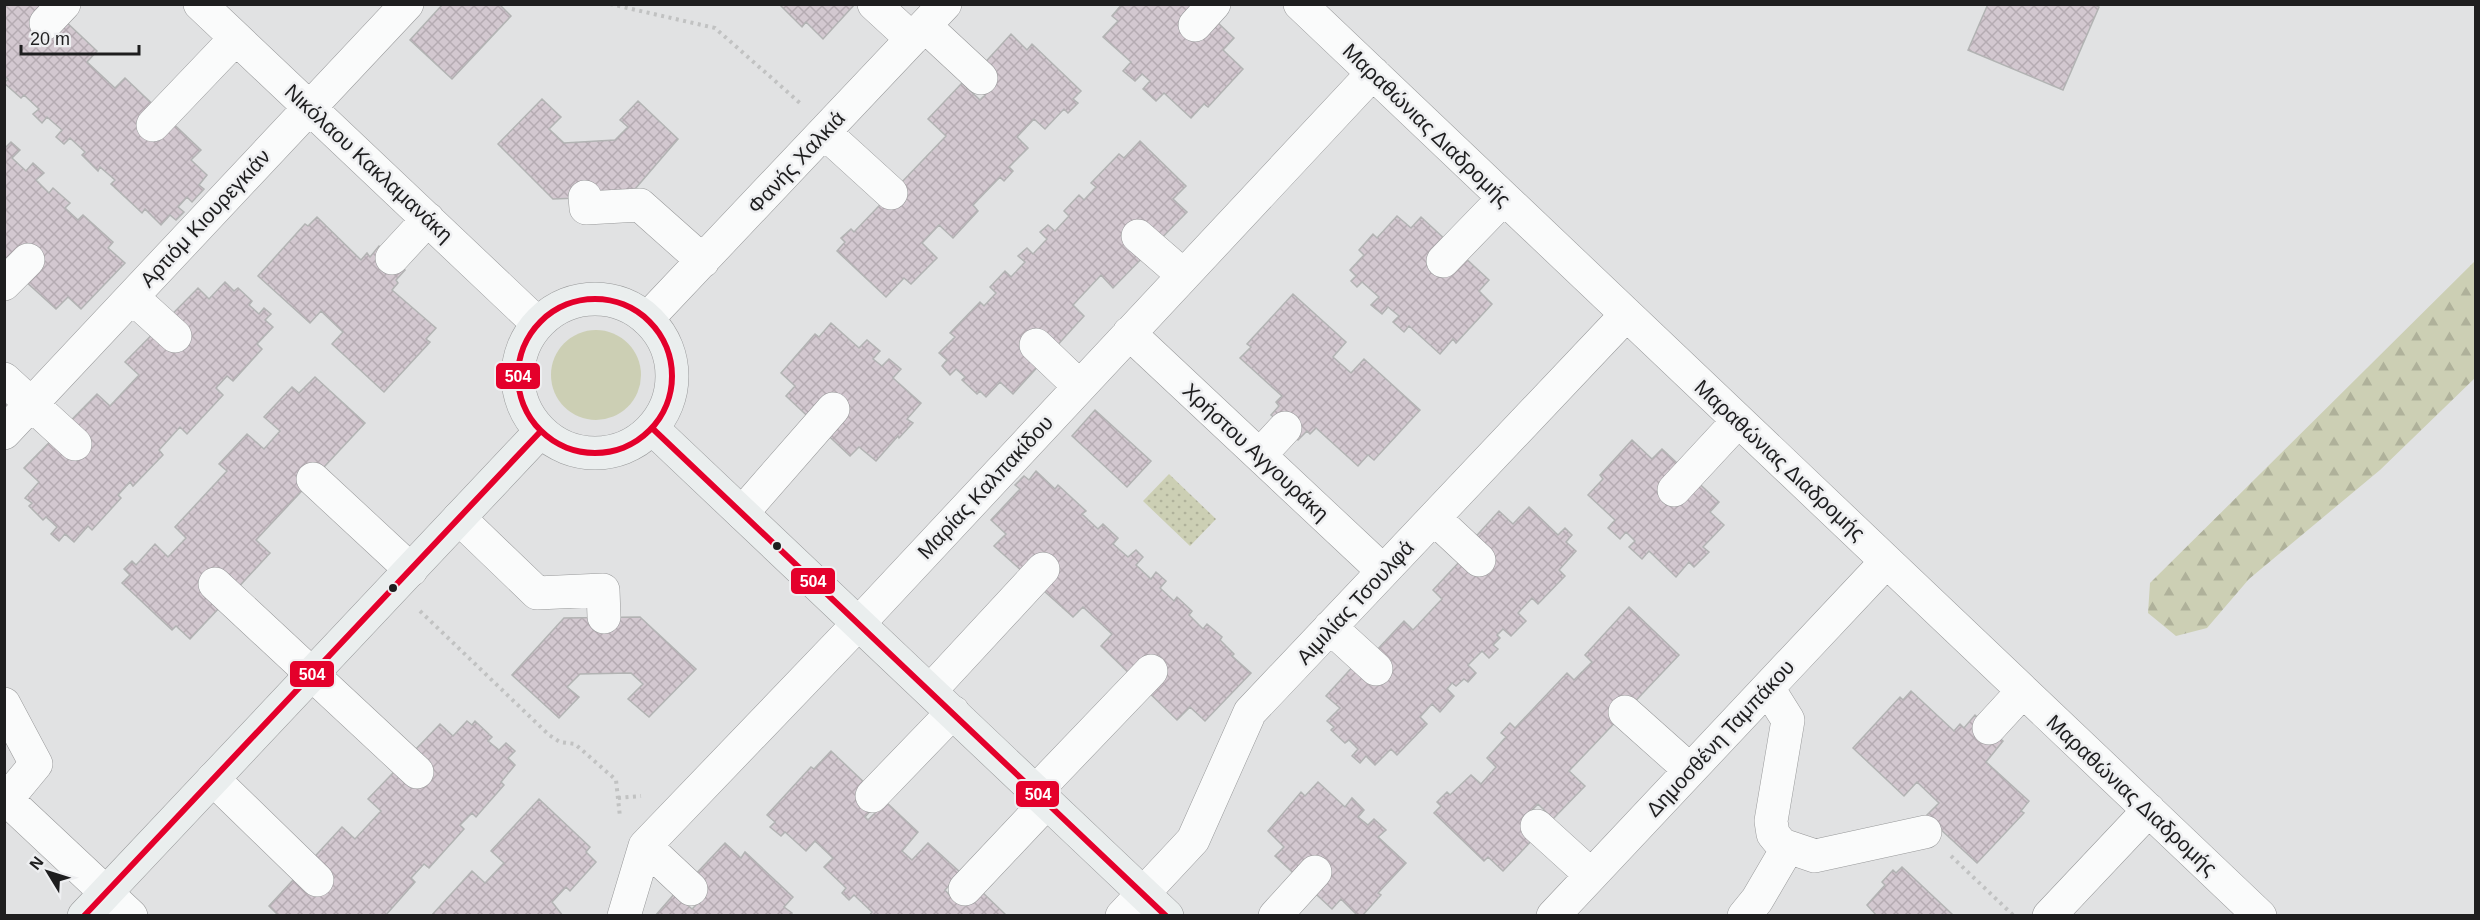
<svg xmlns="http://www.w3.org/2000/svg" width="2480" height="920" viewBox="0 0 2480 920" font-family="Helvetica,sans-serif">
  <defs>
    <pattern id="forest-firs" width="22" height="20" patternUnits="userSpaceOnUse" patternTransform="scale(1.5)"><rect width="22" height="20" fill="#cccfb4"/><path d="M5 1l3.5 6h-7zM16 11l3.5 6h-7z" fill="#afb19a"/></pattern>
    <pattern id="park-dots" width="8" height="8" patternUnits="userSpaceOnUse" patternTransform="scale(1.5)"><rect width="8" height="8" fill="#cccfb4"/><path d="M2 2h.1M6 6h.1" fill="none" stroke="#afb19a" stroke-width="1.8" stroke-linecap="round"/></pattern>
    <pattern id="building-cross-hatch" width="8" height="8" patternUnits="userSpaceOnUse" patternTransform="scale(1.5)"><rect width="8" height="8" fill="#d3c8d0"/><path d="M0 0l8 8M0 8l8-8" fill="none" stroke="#b5abb2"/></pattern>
  </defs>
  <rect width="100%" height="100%" fill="#e1e2e3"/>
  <path fill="#cccfb4" d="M551 375a45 45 0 1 1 90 0a45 45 0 1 1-90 0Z"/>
  <path fill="url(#forest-firs)" d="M2475 261V378L2380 470 2249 579 2207 628 2176 636 2148 613 2150 583Z"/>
  <path fill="url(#park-dots)" d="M1169 474 1216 519 1190 546 1143 501Z"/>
  <path fill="url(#building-cross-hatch)" stroke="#b2b3b3" stroke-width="1.5" d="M4 4H51L63 19 97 51 87 62 115 88 125 78 201 150 191 160 207 175 199 185 204 189 192 202 187 197 178 207 184 212 176 220 170 215 161 225 145 209 142 213 111 184 115 180 100 167 98 171 82 155 85 152 70 138 64 144 56 137 62 130 47 117 42 123 33 114 39 109 24 95 21 98 4 83 8 79 4 76Z
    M443 4H499L511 16 452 79 410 40Z
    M779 4H855L823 39 806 22 802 27Z
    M1122 4H1198L1234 38 1223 50 1243 69 1208 107 1204 104 1191 118 1164 93 1156 101 1143 89 1150 81 1142 74 1135 81 1123 71 1131 62 1103 37 1118 21 1112 16Z
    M1988 4H2093L2099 7 2063 90 1968 50Z
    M1011 34 1027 50 1032 44 1081 91 1073 99 1078 103 1068 113 1064 109 1045 129 1034 119 1017 137 1028 148 1009 167 1013 171 1004 181 1000 177 973 205 978 211 953 238 939 225 922 243 937 258 911 284 904 278 886 297 837 251 845 242 841 238 851 229 854 232 946 136 928 119 962 83 980 100 985 95 975 85 981 67Z
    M542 99 561 117 549 129 564 143 615 140 628 127 620 120 638 101 678 139 629 196 553 199 498 144Z
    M1140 141 1186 186 1173 199 1187 212 1113 288 1101 275 1073 305 1084 316 1013 394 1000 382 986 397 980 391 977 394 962 380 965 377 956 369 950 375 942 366 947 360 939 353 955 337 950 333 980 302 984 306 996 293 990 287 1005 271 1011 277 1025 262 1018 256 1027 248 1033 254 1047 239 1040 232 1048 225 1055 231 1069 216 1064 211 1079 195 1084 200 1096 187 1091 183 1119 154 1124 158Z
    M11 142 20 150 12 158 26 171 33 163 44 173 36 180 49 193 53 188 70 203 65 208 78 220 83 215 113 242 108 248 125 263 81 309 68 297 56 309 24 280 4 257V149Z
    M1397 216 1411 228 1421 217 1489 280 1479 291 1492 304 1456 343 1453 339 1440 354 1409 326 1404 332 1393 322 1399 316 1388 307 1382 314 1371 305 1379 297 1362 282 1357 287 1351 281 1356 276 1350 270 1364 255 1359 250 1373 234 1377 238Z
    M317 217 361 260 367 253 370 257 379 246 405 270 396 280 398 283 392 290 436 328 426 339 430 342 384 392 332 344 343 332 321 311 310 323 258 276 305 224 308 226Z
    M225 282 234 291 238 288 252 301 249 305 259 314 264 308 271 314 265 320 273 327 257 344 262 349 233 381 227 376 216 388 223 395 187 434 180 427 159 450 163 455 133 486 130 482 118 495 121 498 92 530 88 526 74 542 65 534 59 541 51 534 57 527 46 517 43 520 29 506 32 503 25 498 39 482 24 468 97 394 110 406 139 375 125 362 198 288 209 299Z
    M1293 294 1346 342 1333 357 1351 373 1364 359 1420 410 1374 460 1368 455 1358 466 1316 428 1310 434 1307 431 1298 440 1271 415 1279 406 1276 402 1282 396 1240 358 1251 347 1247 344Z
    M831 323 859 348 867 340 880 351 873 359 882 366 889 359 901 369 893 378 921 403 907 419 913 423 899 438 898 436 876 461 859 447 850 456 786 396 795 386 781 373 815 334 819 337Z
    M315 377 365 423 256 540 270 553 221 606 190 639 176 626 172 630 122 583 130 575 124 569 132 561 136 565 155 544 168 557 186 538 175 527 227 471 219 464 247 434 264 449 280 431 264 417 292 387 299 393Z
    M1095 410 1151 461 1127 487 1072 436Z
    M1632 440 1652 459 1662 449 1719 502 1710 512 1724 525 1703 547 1709 552 1694 567 1689 562 1676 577 1649 551 1642 559 1629 547 1635 541 1626 532 1620 539 1608 528 1615 520 1588 495 1603 479 1600 475Z
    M1036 471 1055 489 1058 485 1086 511 1082 514 1098 529 1103 524 1118 538 1113 544 1128 557 1136 550 1143 557 1136 565 1151 579 1156 572 1166 581 1160 588 1174 601 1177 597 1192 611 1189 615 1203 629 1207 624 1222 637 1220 640 1234 654 1232 656 1251 673 1205 721 1190 707 1177 720 1101 646 1112 634 1083 607 1073 617 994 546 1006 534 991 520 1020 489 1015 485 1024 476 1029 480Z
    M1529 507 1558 535 1565 528 1572 535 1566 542 1576 551 1559 570 1565 576 1538 604 1532 598 1518 613 1526 621 1511 636 1503 629 1497 635 1500 638 1493 645 1498 649 1489 658 1482 651 1468 665 1476 673 1468 682 1464 679 1456 686 1452 683 1447 689 1454 696 1440 712 1432 704 1420 717 1427 724 1397 755 1391 749 1375 765 1366 756 1360 763 1352 756 1358 749 1349 740 1345 743 1331 730 1334 727 1327 721 1340 708 1326 696 1356 663 1375 652 1404 621 1413 630 1442 599 1433 590 1462 559 1470 543 1499 511 1513 524Z
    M1629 607 1679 655 1569 771 1585 786 1553 819 1538 804 1531 811 1535 837 1503 871 1488 857 1484 861 1434 813 1441 806 1437 802 1447 792 1450 795 1471 775 1481 784 1496 767 1487 758 1506 737 1501 733 1510 723 1515 728 1567 673 1574 680 1592 662 1585 655Z
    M640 617 696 669 649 717 628 699 643 684 631 673 580 674 567 687 579 697 559 718 512 675 564 618Z
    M1911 691 1954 731 1960 724 1964 728 1975 715 2003 741 1986 762 2029 801 2021 811 2024 813 1977 863 1926 816 1939 803 1917 782 1904 796 1853 748 1900 697 1903 700Z
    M467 721 472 725 475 721 492 737 488 741 499 750 506 743 515 751 508 758 515 765 501 782 504 785 476 817 472 813 460 825 464 829 429 868 424 864 411 878 415 882 385 916H279L269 906 342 827 355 839 381 811 368 799 440 724 453 736Z
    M831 751 870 788 878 802 865 817 868 820 886 802 918 832 902 851 912 860 928 843 961 873 945 890 951 897 980 890 1007 916H869L872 912 854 895 849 900 842 893 846 888 824 867 833 858 815 841 806 851 785 832 781 836 770 827 775 822 767 815 811 767 814 769Z
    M1318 782 1345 807 1352 798 1364 810 1358 817 1368 825 1374 819 1386 830 1378 837 1406 863 1378 893 1381 895 1362 916H1358L1341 899 1332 909 1275 856 1284 847 1268 831 1301 792 1305 796Z
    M539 799 590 847 586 852 596 862 570 891 566 887 552 902 563 916H431L472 871 485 883 504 863 491 851Z
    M725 843 741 858 745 852 793 897 784 907 792 913 789 916H655L675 893 692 909 696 905 686 895 693 877Z
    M1902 867 1953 915 1952 916H1877L1867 905 1885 885 1882 882 1893 870 1896 873Z"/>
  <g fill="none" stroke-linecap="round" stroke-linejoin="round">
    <g stroke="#98999a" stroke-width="34">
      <path id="street" d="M200 4 537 323
        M874 4 912 39
        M1300 4 2260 916
        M46 23 64 4
        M1195 25 1214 4
        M925 26 981 78
        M153 125 236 38
        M824 132 891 193
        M585 197 586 208 640 205 703 261
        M1138 236 1183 275
        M392 258 428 219
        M1443 261 1504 198
        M4 284 28 260
        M132 297 175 336
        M647 319 945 4
        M1129 333 1383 571
        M1036 345 1079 386
        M4 379 75 444
        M4 433 407 4
        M1260 455 1285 428
        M313 479 411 570
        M1674 490 1738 421
        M742 513 833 409
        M459 518 537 593 603 590 604 617
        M1434 518 1479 560
        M215 584 417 772
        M1330 627 1376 669
        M1768 688 1788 720 1771 821 1773 834 1782 845 1815 856 1925 832
        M930 691 1043 569
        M4 704 36 764 7 799
        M1625 712 1690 770
        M1989 728 2023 691
        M213 779 317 880
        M1036 791 1151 671
        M872 796 953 712
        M4 797 131 916
        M1537 826 1591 875
        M645 846 691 889
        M965 889 1047 802
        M624 916 645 846 859 623 1373 73
        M1122 916 1193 840 1250 712 1626 315
        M1275 916 1315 872
        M1553 916 1886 562
        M1744 916 1757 900 1788 847
        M2049 916 2149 810"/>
    </g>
    <g stroke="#98999a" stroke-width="34">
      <path id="secondary" d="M518 376a77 77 0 1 1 154 0a77 77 0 1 1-154 0Z
        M652 428 1167 916
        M84 916 540 432"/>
    </g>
    <path stroke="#c1c2c2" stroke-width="4" stroke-dasharray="3 4.5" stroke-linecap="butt" d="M610 4 715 28 800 103
      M420 611 549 735 560 742 575 744 616 780 620 817
      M618 798 641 796
      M1951 856 2013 915"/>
    <use href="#street" stroke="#fafbfb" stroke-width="33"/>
    <use href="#secondary" stroke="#eaeeee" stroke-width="33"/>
    <g stroke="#eeeff1" stroke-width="10">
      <path id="bus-1" d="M518 376a77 77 0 1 1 154 0a77 77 0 1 1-154 0Z
        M652 428 1166 916
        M84 916 540 432"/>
    </g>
    <use href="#bus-1" stroke="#e4002b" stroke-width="6"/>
  </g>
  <g fill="#1e1e1f" stroke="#eeeff1" stroke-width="2">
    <circle cx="777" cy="546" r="5"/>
    <circle cx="393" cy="588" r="5"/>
  </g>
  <g text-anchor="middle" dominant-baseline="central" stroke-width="5" stroke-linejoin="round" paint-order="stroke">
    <g font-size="21" fill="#1e1e1f" stroke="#eeeff1">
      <text transform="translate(1427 125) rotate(44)">Μαραθώνιας Διαδρομής</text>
      <text transform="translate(796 162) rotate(-47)">Φανής Χαλκιά</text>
      <text transform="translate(369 163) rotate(43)">Νικόλαου Κακλαμανάκη</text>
      <text transform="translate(205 218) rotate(-47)">Αρτιόμ Κιουρεγκιάν</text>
      <text transform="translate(1256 452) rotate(43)">Χρήστου Αγγουράκη</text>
      <text transform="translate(1780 460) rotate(43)">Μαραθώνιας Διαδρομής</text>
      <text transform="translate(985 487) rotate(-47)">Μαρίας Καλπακίδου</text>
      <text transform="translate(1355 602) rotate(-47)">Αιμιλίας Τσουλφά</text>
      <text transform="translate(1720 738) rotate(-47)">Δημοσθένη Ταμπάκου</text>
      <text transform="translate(2132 795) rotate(43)">Μαραθώνιας Διαδρομής</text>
    </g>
  </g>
  <g stroke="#eeeff1" stroke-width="2">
    <rect x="495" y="362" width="46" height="28" rx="6" fill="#e4002b"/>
    <rect x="790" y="567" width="46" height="28" rx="6" fill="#e4002b"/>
    <rect x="289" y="660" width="46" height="28" rx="6" fill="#e4002b"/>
    <rect x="1015" y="780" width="45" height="28" rx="6" fill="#e4002b"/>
  </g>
  <g font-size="16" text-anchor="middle" font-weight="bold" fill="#fff">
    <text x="518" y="382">504</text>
    <text x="813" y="587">504</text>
    <text x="312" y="680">504</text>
    <text x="1038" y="800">504</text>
  </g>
  <rect width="2480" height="920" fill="none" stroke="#1e1e1f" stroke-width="12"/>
  <g transform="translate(48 872) rotate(308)" stroke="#eeeff1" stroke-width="4.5" paint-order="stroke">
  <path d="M0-4.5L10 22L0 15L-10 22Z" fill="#1e1e1f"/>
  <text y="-9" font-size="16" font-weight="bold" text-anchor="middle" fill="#1e1e1f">N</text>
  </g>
  <path d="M21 45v9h118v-9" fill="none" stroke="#1e1e1f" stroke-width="3"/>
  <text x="30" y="45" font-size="18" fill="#1e1e1f" stroke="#eeeff1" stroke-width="4.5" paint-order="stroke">20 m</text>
</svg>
